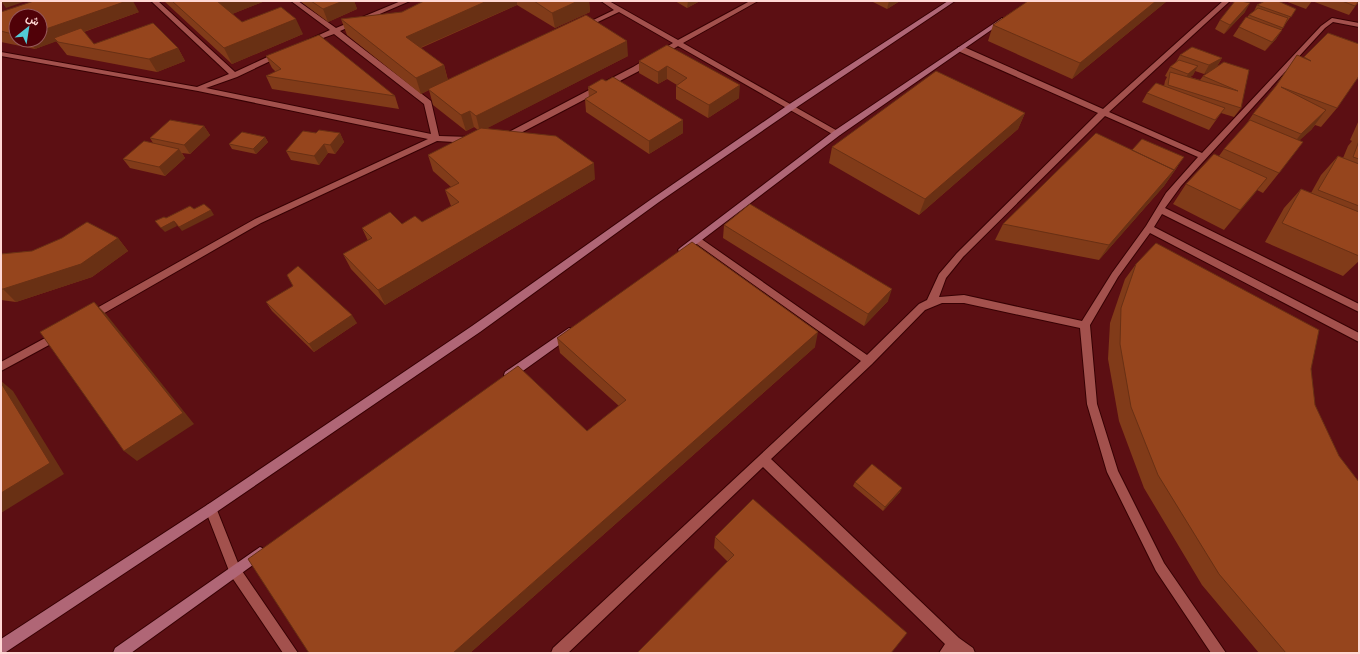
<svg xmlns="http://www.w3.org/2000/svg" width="1360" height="654" viewBox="0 0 1360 654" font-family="'Sofia Sans Condensed',Vazirmatn,sans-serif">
  <rect width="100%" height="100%" fill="#5c0f13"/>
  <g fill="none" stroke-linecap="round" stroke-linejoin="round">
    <g stroke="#370003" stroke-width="2">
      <path id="street" d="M151 1H158L235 72 276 53 283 55 237 77 206 88 431 134 424 104 334 34 312 42H308V40L330 30 291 1H298L336 28 401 1H410L340 31 431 101 439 136 471 137 475 140 471 143 437 141 261 223 94 319H88L86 316 88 313 255 219 428 139 198 91 1 56V52L197 87 229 74Z
        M601 1H609L678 40 750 1H758L683 43 841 133 840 135H834L678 46 639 71 511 138H505V134L633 67 673 43 619 12 585 28H581V26L614 10Z
        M1223 1H1230L1109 112 1202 153 1321 26 1332 18 1359 23V27L1333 22 1325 28 1181 186 1165 208 1359 304V312L1162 214 1154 227 1359 333V342L1150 233 1118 277 1090 325 1097 404 1118 471 1164 563 1226 653H1211L1156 571 1107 472 1087 404 1080 328 964 303H942L925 310 872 364 771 459 959 638 973 648 975 653H939L945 644 763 467 568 653H551L553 648 861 361 694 242 692 240 694 238H700L867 355 919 304 927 300 939 274 957 253 1098 113 958 51V47H964L1103 109ZM1105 116 1198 157 1166 193 1146 226 1112 273 1082 321 964 295 939 297 946 278 963 257Z
        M58 331 62 332 63 335 62 338 1 371V362Z
        M211 503 215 505 240 568 298 653H283L231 576 205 509 207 505Z"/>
    </g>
    <g stroke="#370003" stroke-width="2">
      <path id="secondary" d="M948 1H955L794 109 659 202 480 332 215 513 6 652 1 653V639L207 505 472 326 653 198 788 105Z
        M1002 18 1007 19 840 135 686 252H680L678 250 680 248 834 131Z
        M569 328 573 329 574 332 573 335 513 378 509 379 505 378 504 375 505 372Z
        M260 547 264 549 266 553 264 557 131 653H113L115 648Z"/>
    </g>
    <use href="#street" fill="#a3514d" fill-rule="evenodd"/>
    <use href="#secondary" fill="#b06676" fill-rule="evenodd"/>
  </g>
  <path fill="#813b19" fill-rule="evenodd" d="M164 1H265L232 14 242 22 303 34 232 64Z
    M300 1H354L357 9 328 22Z
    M424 1H589L590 12 555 28 517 5 421 48 444 65 448 80 628 56 487 128 595 179 385 305 351 269 343 254 368 241 362 228 422 222 451 206 445 190 451 187 433 171 428 155 478 130 474 127 466 131 433 105 429 90 421 94 347 35 341 19 402 12Z
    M675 1H700L687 8Z
    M871 1H900L887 9Z
    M1028 1H1167L1072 79 988 41 993 25Z
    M1285 1H1359L1349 15 1312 1 1306 9Z
    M1257 5 1296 9 1284 26 1276 39 1265 51 1233 36 1239 27 1249 15 1254 11Z
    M1 12H139L84 32 94 44 178 48 185 61 157 72 67 55 56 41 35 49 1 42ZM16 16 40 40H16Z
    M1245 12 1224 34 1215 29 1220 20Z
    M1328 33 1359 44V77L1352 85 1337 108 1321 127 1315 125 1311 130 1299 140 1279 173 1263 193 1257 190 1224 230 1173 204 1186 184 1219 156 1224 149 1245 126 1253 114 1271 93 1297 55 1304 58Z
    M667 45 739 98 708 118 676 99V86L677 85 667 79 658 84 639 73V61Z
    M1180 55 1222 58 1216 68 1204 74 1195 71 1193 75 1190 77 1200 80 1203 76 1224 62 1241 108 1234 117 1221 113 1209 130 1142 102 1147 93 1164 86 1165 81 1167 77 1165 76 1170 67 1176 62Z
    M266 56 395 96 399 109 272 89 266 76 276 72 272 68Z
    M606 81 683 133 649 154 586 112 585 99 589 97 588 87Z
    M1025 113 1018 129 919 215 829 163 832 147Z
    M1359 120V261L1343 276 1265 242 1284 208 1301 189 1311 193 1321 175 1338 156 1343 158 1348 146 1352 141 1350 140Z
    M204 126 210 135 190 154 182 153 185 158 165 176 130 168 123 159 153 143 150 138Z
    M316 133H340L344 142 335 154 328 153 319 165 291 160 286 151Z
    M265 137 268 142 256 154 232 149 229 144Z
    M1132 150 1178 166 1164 186 1099 260 995 240 1003 224Z
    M724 225 888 301 864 326 723 238Z
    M118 238 128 251 92 277 16 302 1 300V254L32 251Z
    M1136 264 1311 369 1315 405 1359 653H1259L1202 585 1144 488 1119 421 1108 359 1110 323 1125 279Z
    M266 302 357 323 314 352 272 311Z
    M557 338 815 347 470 653H309L619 406 560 353Z
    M855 482 900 492 883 511 853 486Z
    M715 537 891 653 727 561 714 548Z"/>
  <path fill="#693014" d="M1 1H26L6 8Z
    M127 1H133L139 12 35 49 28 40H40V31Z
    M217 1H265L225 17Z
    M343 1H354L357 9 328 22 323 9Z
    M487 1H517V5L410 52 406 37Z
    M578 1H589L590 12 555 28 552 13Z
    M688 1H700L687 8Z
    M889 1H900L887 9Z
    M1156 1H1167L1072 79 1080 63Z
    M1250 3 1245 12 1224 34 1230 25Z
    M296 19 303 34 232 64 224 48Z
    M1282 30 1276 39 1265 51 1272 42Z
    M627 41 628 56 480 132 476 116Z
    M178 48 185 61 157 72 149 59Z
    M1222 58 1216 68 1204 74 1209 65Z
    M444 65 448 81 428 89 429 90 421 94 416 78Z
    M667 66V79L658 84V72Z
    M1198 66 1193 75 1183 83 1188 74Z
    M740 85 739 98 708 118 709 105Z
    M1326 110 1311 130 1286 153 1301 134Z
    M470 111 474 127 466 131 461 115Z
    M1025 113 1018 129 919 215 925 199Z
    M683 120V133L649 154V141Z
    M204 126 210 135 190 154 184 145Z
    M340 133 344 142 335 154 330 145Z
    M265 137 268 142 256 154 253 149Z
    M324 144 328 153 319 165 314 156Z
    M179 149 185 158 165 176 159 167Z
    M1184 157 1164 186 1099 260 1109 245Z
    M594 163 595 179 385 305 378 290Z
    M1267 178 1251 198 1224 230 1240 210Z
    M211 210 214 215 182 231 179 227Z
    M174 221 177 226 165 232 161 228Z
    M118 238 128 251 92 277 16 302 3 289Z
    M892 289 888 301 864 326 868 314Z
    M94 302 106 314 194 424 137 461 124 451Z
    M352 315 357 323 314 352 309 344Z
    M818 332 815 347 470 653H453Z
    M1 381 13 391 64 474 1 513Z
    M902 488 900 492 883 511 885 507Z"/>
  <path fill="#96451d" stroke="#693014" d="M34 1H127L40 31V16H16V35L1 31V12Z
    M172 1H218H217L242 22 281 7 296 19 224 48Z
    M311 1H343L323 9Z
    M424 1H487L406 37 444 65 416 78 341 19 402 12Z
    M534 1H578L552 13Z
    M1028 1H1156L1080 63 993 25Z
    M1235 1H1241L1250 3 1230 25 1220 20Z
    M1265 1H1278L1296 9 1291 17 1257 5Z
    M1342 1H1359L1355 6Z
    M1258 8 1288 18 1283 28 1249 15Z
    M586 15 627 41 476 116 470 111 461 115 428 89Z
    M1246 17 1282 30 1272 42 1239 27Z
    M153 23 178 48 149 59 58 42 54 38 81 28 94 44Z
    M1328 33 1359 44V76L1337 108 1281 87 1326 110 1301 134 1253 114 1276 86 1297 55 1311 61 1304 57Z
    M319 35 395 96 266 76 281 69 266 56Z
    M667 45 740 85 709 105 676 86 687 78 667 66 658 72 639 61Z
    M1192 47 1222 58 1209 65 1180 55Z
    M1179 60 1198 66 1188 74 1170 67Z
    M1224 62 1249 70 1241 108 1168 85 1170 72 1238 91 1203 76Z
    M936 71 1025 113 925 199 832 147Z
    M613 77 683 120 649 141 585 99 597 92 588 87 602 79 606 81Z
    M1156 83 1225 108 1215 120 1147 93Z
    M170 120 204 126 184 145 150 138Z
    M1250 120 1303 142 1279 173 1224 149Z
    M481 128 556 136 594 163 378 290 343 254 372 238 362 228 390 212 402 224 415 216 422 222 459 202 445 190 459 183 428 155Z
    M319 130 340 133 330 145 324 144 314 156 286 151 303 131 316 133Z
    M242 132 265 137 253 149 229 144Z
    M1096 133 1174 170 1109 245 1003 224Z
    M1142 139 1184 157 1174 170 1132 150Z
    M144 141 179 149 159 167 123 159Z
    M1359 141V159L1353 157Z
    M1214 154 1267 178 1240 210 1186 184Z
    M1338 156 1359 164V206L1318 190Z
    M1301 189 1359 212V256L1282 223Z
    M204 204 211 210 179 227 174 221 161 228 155 221 164 217 166 218 190 206 194 209Z
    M750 204 892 289 868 314 724 225Z
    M87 222 118 238 81 264 3 289H1V254L32 251 62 238Z
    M692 242 818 332 453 653H309L248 559 518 366 587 431 626 400 557 338Z
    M1156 243 1319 330 1311 369 1315 405 1339 456 1359 482V653H1286L1219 574 1158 475 1131 407 1120 344 1121 308 1136 264Z
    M298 266 352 315 309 344 266 302 293 286 287 275Z
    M94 302 183 413 124 451 40 332Z
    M1 383 50 463 1 493Z
    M872 464 902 488 885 507 855 482Z
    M753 499 907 633 891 653H637L734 555 715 537Z"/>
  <rect width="1360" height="654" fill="none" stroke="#ffd8d5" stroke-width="4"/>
  <g transform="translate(28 28) rotate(30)"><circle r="19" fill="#500108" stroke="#96575a"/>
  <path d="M0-3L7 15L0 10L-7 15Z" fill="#52cbd7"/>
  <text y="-6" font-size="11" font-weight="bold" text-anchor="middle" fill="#ffd8d5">ش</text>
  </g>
</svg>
